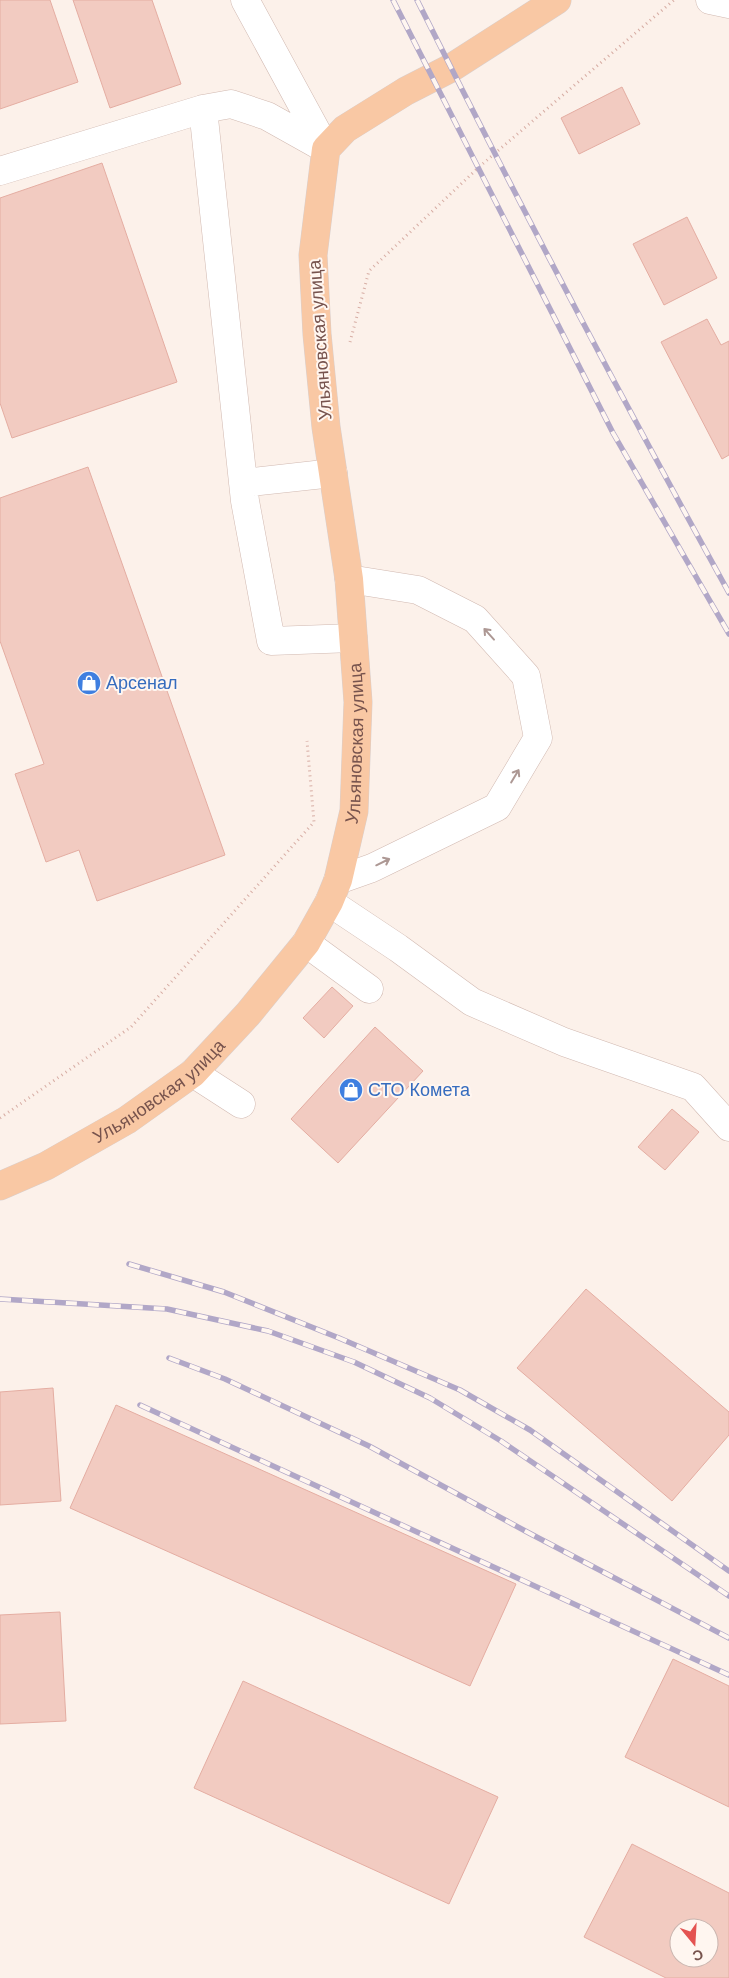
<svg xmlns="http://www.w3.org/2000/svg" width="729" height="1978" viewBox="0 0 729 1978" font-family="Helvetica,sans-serif">
  <rect width="100%" height="100%" fill="#fcf1ea"/>
  <path fill="#f2cbc1" stroke="#e4ada2" fill-rule="evenodd" d="M0 0H50L78 82 0 109Z
    M73 0H152L181 84 110 108Z
    M622 87 640 124 579 154 561 118Z
    M102 163 177 382 12 438 0 403V198Z
    M687 217 717 278 664 305 633 244Z
    M707 319 721 345 729 341V455L722 459 661 342Z
    M88 467 225 855 97 901 79 850 46 862 15 774 44 764 0 641V498Z
    M332 987 353 1006 324 1038 303 1018Z
    M375 1027 423 1071 338 1163 291 1119Z
    M672 1109 699 1132 665 1170 638 1147Z
    M586 1289 729 1412V1435L672 1501 517 1368Z
    M53 1388 61 1501 0 1505V1392Z
    M116 1405 516 1584 470 1686 70 1508Z
    M60 1612 66 1721 0 1724V1615Z
    M673 1659 729 1686V1807L625 1757Z
    M243 1681 498 1797 449 1904 194 1788Z
    M632 1844 729 1893V1978H666L584 1937ZM679 1928H709V1958H679Z"/>
  <g fill="none" stroke-linecap="round" stroke-linejoin="round">
    <g stroke="#d1b9b1" stroke-width="29">
      <path id="minor" d="M245 0 326 149
        M710 0 729 4
        M203 109 245 501 271 641 353 638
        M0 171 203 109 231 104 267 116 326 149
        M243 483 333 473
        M338 880 372 868 497 807 538 738 526 676 475 619 418 590 349 579
        M329 902 398 948 472 1002 564 1042 693 1087 729 1127
        M306 943 369 989
        M193 1073 241 1104"/>
    </g>
    <g stroke="#d9cfcd" stroke-width="29">
      <g id="major">
        <path id="s1" d="M0 1186 46 1166 127 1120 193 1073 248 1014 306 943 329 902 338 880 354 811 358 702 349 579 326 427 317 334 313 255 326 149 345 129 406 91 451 68 557 0"/>
      </g>
    </g>
    <path stroke="#d7ada4" stroke-width="3" stroke-dasharray="1 4" stroke-linecap="butt" d="M350 342 369 271 479 167 674 0
      M0 1118 131 1027 314 822 307 741"/>
    <use href="#minor" stroke="#fff" stroke-width="28"/>
    <use href="#major" stroke="#f9c8a4" stroke-width="28"/>
    <g stroke="#b1a7c7" stroke-width="5.5">
      <path id="rail" d="M393 0 613 433 729 634
        M417 0C517 200 621 397 729 593
        M129 1264 224 1292 339 1338 460 1390 530 1430 729 1571
        M0 1299 167 1309 268 1331 354 1362 430 1398 501 1441 729 1596
        M169 1358 225 1379 369 1446 529 1533 729 1638
        M140 1405 729 1675"/>
    </g>
    <use href="#rail" stroke="#fff6f0" stroke-width="4" stroke-dasharray="11" stroke-linecap="butt"/>
  </g>
  <defs><path id="oneway-shaft" d="M-6 0H5M1.5-3L5.5 0L1.5 3" fill="none" stroke-width="1.6" stroke-linecap="round" stroke-linejoin="round" transform="scale(1.25)"/></defs>
  <g stroke="#ad9894">
    <use href="#oneway-shaft" transform="translate(489 634) rotate(-132)"/>
    <use href="#oneway-shaft" transform="translate(515 776) rotate(-59)"/>
    <use href="#oneway-shaft" transform="translate(383 862) rotate(-26)"/>
  </g>
  <defs>
    <g id="shop-disc" transform="scale(1.25)"><circle r="9.5" fill="#3f7fe0" stroke="#fff6f0"/><path d="M-5-2.5h2.3a2.7 3.5 0 0 1 5.4 0H5L5.5 6h-11ZM-1.5-2.5h3a1.5 2.3 0 0 0-3 0Z" fill="#fff"/></g>
  </defs>
  <g fill-rule="evenodd">
    <use href="#shop-disc" x="89" y="683"/>
    <use href="#shop-disc" x="351" y="1090"/>
  </g>
  <g text-anchor="middle" dominant-baseline="central" stroke-width="4" stroke-linejoin="round" paint-order="stroke">
    <g font-size="18" fill="#77534d" stroke="#fff6f0">
      <text transform="translate(320 340) rotate(-94)">Ульяновская улица</text>
      <text stroke="none"><textPath href="#s1" startOffset="606">Ульяновская улица</textPath></text>
      <text stroke="none"><textPath href="#s1" startOffset="186">Ульяновская улица</textPath></text>
    </g>
    <g font-size="18" fill="#366cbe" stroke="#fff6f0" text-anchor="start">
      <text x="106" y="683">Арсенал</text>
      <text x="368" y="1090">СТО Комета</text>
    </g>
  </g>
  <g transform="translate(694 1943) rotate(162)"><circle r="24" fill="#fff6f0" stroke="#c9b5af"/>
  <path d="M0-4L9 19L0 12L-9 19Z" fill="#e45351"/>
  <text y="-8" font-size="14" font-weight="bold" text-anchor="middle" fill="#77534d">С</text>
  </g>
</svg>
